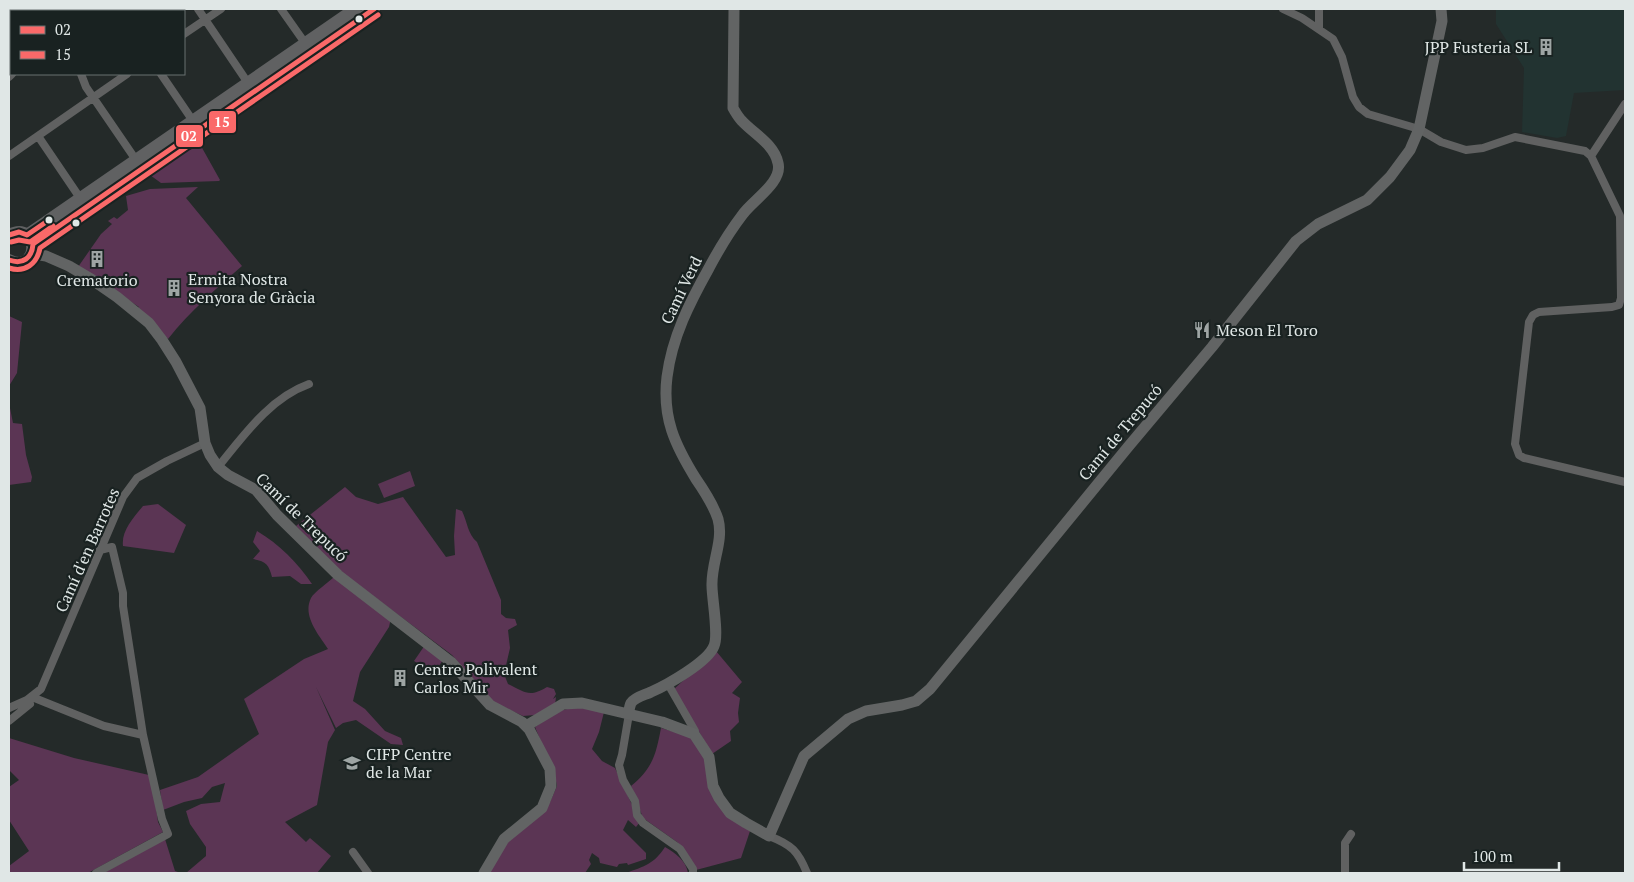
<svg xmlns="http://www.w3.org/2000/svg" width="1634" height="882" viewBox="0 0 1634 882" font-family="'PT Serif',serif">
  <rect width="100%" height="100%" fill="#242a29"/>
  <path fill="#223331" d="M1496 9H1625V90L1574 93 1566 136 1557 138 1522 132 1524 68 1496 24Z"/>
  <path fill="#5b3554" d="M201 146 220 180 219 181 161 183 150 175 183 152Z
    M198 187 186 198 242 266C216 289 190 311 168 339L136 310 139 307 78 267 101 234 112 224 108 221 114 217 117 219 128 210 126 196 150 189Z
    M9 316 22 322 17 373 9 386Z
    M9 403 13 423 22 424 26 455 32 477 31 482 9 485Z
    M410 471 415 486 384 498 378 484Z
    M345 487 356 497 378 504 403 497 446 557 455 555 454 536 456 509 462 511C467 521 468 535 477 542L501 600V614L506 618 515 619 517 625 508 630 510 648 504 674 508 684C525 692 529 698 547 687L554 689 556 694 553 699 556 697 555 705 535 715 523 716 493 702 452 655 337 569 296 526Z
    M158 504 186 525 174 553 123 546C121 531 134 517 143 506Z
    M257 531C279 544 298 563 312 584H301L290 576 272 577C269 565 266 561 253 559L260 551 253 542Z
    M334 577 391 618 389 627 360 672 353 701 365 709 385 731 401 738 403 745 391 744 356 720 343 723 336 728 316 687 335 730 328 742 317 805 285 822 306 842 310 838 331 856 317 873H186L206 856V847L190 824 186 811 201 804 220 802 225 783 212 787 202 798 184 802 163 810 160 790 198 777 259 734 244 699 304 659 328 649C319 635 302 616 311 598 314 592 329 582 334 577Z
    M425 645 444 658 434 674 414 661Z
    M716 651 742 682 732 693 740 698 738 713 739 722 730 731 731 741 712 754 674 689Z
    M577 707 604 712 599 732 592 749 602 761 615 768 640 822 636 827 628 820 623 830 646 853V859L628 865 627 863 619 864 617 867 600 863 599 858 592 853 589 860 591 864 585 873H488L508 842 550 802 557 786 555 776 535 727 558 711Z
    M661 728 692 737 706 760 707 778 750 831 741 858 696 870 688 855 677 842 643 818 631 786C653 768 656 754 661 728Z
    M9 738 74 758 149 775 155 800 158 822 163 832 88 873H9V866L29 851 9 820V787L19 780 9 770Z
    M165 839 175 871 181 873H103Z
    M665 847C675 853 686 860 688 873H626C645 866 654 864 665 847Z"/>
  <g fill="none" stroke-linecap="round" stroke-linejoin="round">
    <path stroke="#606161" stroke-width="8" d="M198 9 248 83
      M281 9 305 43
      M1283 9 1302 18 1333 39 1342 57 1353 97 1359 107 1368 114 1419 129 1441 142 1466 150 1483 148 1515 137 1585 151 1591 156 1620 216 1621 298 1619 305 1612 307 1539 312 1533 315 1529 322 1515 444 1519 455 1524 458 1625 482
      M72 11 73 9
      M9 19 11 20
      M1319 29V9
      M184 34 221 9
      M81 74 86 87 136 160
      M161 74 193 121
      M9 77 12 74
      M38 136 80 198
      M9 156 127 74
      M1591 156 1625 104
      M218 467C244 435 270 398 309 384
      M668 684 695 731 694 734
      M32 697 104 726 143 735 123 606V593L112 547 100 550
      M9 708 27 700
      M629 714 622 755 619 765 623 780 635 801 637 815 643 823 680 849 693 869V873
      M9 721 30 704 27 700 41 689 123 497 137 478 167 461 205 443
      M769 836C792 845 798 851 807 873
      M353 852 368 873
      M96 873 168 834 162 819 143 735
      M1345 873V843L1351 834"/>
    <path stroke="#626464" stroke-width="11" d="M29 257 40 255 46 256 69 266 91 279 117 297 149 323 162 340 176 362 200 408 205 443 210 455 218 467 228 475 256 490 277 515 338 575 451 662 490 705 522 722 529 729 550 769 551 786 542 808 504 839 484 873
      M629 714C629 711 630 705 631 703 635 697 645 695 651 692 667 685 708 662 714 646 719 635 712 599 712 586 711 563 724 541 718 519 713 504 705 492 696 479 675 445 662 418 667 377 672 337 690 302 709 268 719 249 730 231 743 214 753 200 783 182 778 163 774 144 754 134 742 121 738 117 736 113 733 108L734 9
      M526 726 563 704 582 703 662 722 694 734 709 757 713 786 719 798 730 813 746 823 769 836 804 756 848 719 866 711 902 705 916 701 930 689 1128 447 1212 347 1296 241 1318 224 1367 200 1390 177 1410 150 1419 129 1442 21 1441 9"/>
    <path stroke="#606162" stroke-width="12" d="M9 235C40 219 40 276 9 260
      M27 235 355 9
      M33 244 374 9"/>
    <g stroke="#192221" stroke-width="9">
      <path id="bus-1" d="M9 235 19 232 27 235 49 220
        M9 260C23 265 32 258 33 244L374 9"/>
    </g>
    <g stroke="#192221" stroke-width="9">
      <path id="bus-2" d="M11 242 19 240 30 242 53 226
        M9 268C25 273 37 264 40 248L378 15"/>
    </g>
    <use href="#bus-1" stroke="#fa6969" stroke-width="5"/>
    <use href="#bus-2" stroke="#fa6969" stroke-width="5"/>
  </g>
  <defs>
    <g id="building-bare" transform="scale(1.35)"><path d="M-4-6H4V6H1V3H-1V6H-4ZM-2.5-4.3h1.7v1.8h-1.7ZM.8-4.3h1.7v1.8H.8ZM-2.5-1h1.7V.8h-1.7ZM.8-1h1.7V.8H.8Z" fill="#9ea5a4" stroke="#192221" stroke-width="2.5" paint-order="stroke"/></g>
    <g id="restaurant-bare" transform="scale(1.35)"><path d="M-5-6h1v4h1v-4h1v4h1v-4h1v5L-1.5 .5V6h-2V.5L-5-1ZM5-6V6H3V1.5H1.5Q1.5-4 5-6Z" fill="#9ea5a4" stroke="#192221" stroke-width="2.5" paint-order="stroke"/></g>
    <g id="university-bare" transform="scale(1.35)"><path d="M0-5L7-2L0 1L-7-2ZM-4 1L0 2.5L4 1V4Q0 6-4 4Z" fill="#9ea5a4" stroke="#192221" stroke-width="2.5" paint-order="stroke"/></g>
  </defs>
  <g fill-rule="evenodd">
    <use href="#building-bare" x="1546" y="47"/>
    <use href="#building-bare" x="97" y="259"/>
    <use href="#building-bare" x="174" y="288"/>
    <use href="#restaurant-bare" x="1202" y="330"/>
    <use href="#building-bare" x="400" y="678"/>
    <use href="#university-bare" x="352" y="763"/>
  </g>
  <g fill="#e0e7e6" stroke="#192221" stroke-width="2">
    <circle cx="359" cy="19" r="4.5"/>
    <circle cx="49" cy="220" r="4.5"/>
    <circle cx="76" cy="223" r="4.5"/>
  </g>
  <g text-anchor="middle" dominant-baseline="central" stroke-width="4.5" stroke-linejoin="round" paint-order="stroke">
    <g font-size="16" fill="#e0e7e6" stroke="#192221" text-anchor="start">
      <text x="1532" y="47" text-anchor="end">JPP Fusteria SL</text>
      <text x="188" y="279">Ermita Nostra<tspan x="188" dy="18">Senyora de Gràcia</tspan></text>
      <text x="97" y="280" text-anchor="middle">Crematorio</text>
      <text x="1216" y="330">Meson El Toro</text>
      <text x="414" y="669">Centre Polivalent<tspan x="414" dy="18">Carlos Mir</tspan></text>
      <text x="366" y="754">CIFP Centre<tspan x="366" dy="18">de la Mar</tspan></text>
    </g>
    <g font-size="16" fill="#e0e7e6" stroke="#192221">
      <text transform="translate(681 290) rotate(-64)">Camí Verd</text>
      <text transform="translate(1120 432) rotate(-50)">Camí de Trepucó</text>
      <text transform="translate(302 517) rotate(44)">Camí de Trepucó</text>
      <text transform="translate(87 550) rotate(-66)">Camí d'en Barrotes</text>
    </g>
  </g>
  <g stroke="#192221" stroke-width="2">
    <rect x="208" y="110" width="29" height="24" rx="5" fill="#fa6969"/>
    <rect x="175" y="124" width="29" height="24" rx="5" fill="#fa6969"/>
  </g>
  <g font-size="14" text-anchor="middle" font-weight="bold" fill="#fff">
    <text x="222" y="127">15</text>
    <text x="189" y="141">02</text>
  </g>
  <rect width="1634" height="882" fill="none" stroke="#e0e7e6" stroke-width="20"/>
  <rect x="10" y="10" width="175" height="65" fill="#192221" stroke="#697170"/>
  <rect x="20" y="26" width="25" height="8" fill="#fa6969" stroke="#697170"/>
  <text x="55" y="35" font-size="15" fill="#e0e7e6">02</text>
  <rect x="20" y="51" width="25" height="8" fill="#fa6969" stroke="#697170"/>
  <text x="55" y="60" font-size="15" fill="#e0e7e6">15</text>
  <path d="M1464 862v8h95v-8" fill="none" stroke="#e0e7e6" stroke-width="2.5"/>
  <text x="1472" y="862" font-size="15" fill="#e0e7e6" stroke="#192221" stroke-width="4" paint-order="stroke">100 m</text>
</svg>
